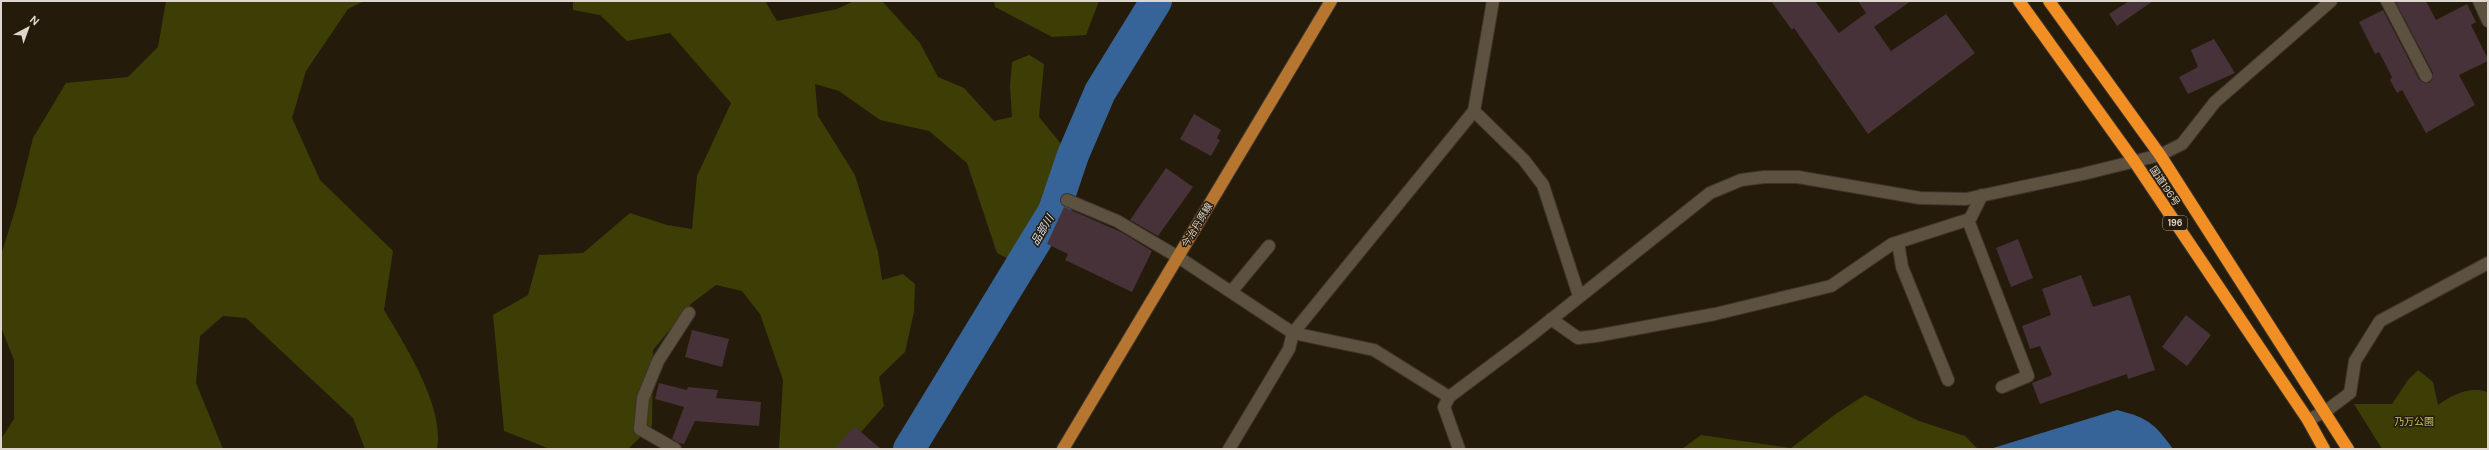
<svg xmlns="http://www.w3.org/2000/svg" width="2489" height="450" viewBox="0 0 2489 450" font-family="'DM Sans','Noto Sans JP',sans-serif">
  <rect width="100%" height="100%" fill="#251b0b"/>
  <path fill="#3c3e06" d="M166 1H364L348 9 306 71 292 118 320 180 393 251 384 310C405 345 445 407 437 449H365L353 418 246 318 223 316 200 336 196 383 223 449H1V439L14 419V360L1 327V255L16 207 33 138 66 83 128 77 158 47Z
    M573 1H765L777 21 837 9 854 1H882L920 43 938 77 964 88 994 121 1012 117 1010 85 1012 62 1029 55 1044 64 1039 117 1062 145 1048 208 1015 262 997 253 967 163 929 131 880 120 839 91 815 84 818 116 855 175 878 252 882 280 903 274 915 284 914 312 905 352 879 377 884 406 846 449H779L783 380 760 314 742 291 716 285 692 303 653 350 652 426 628 449H550L504 431 493 315 528 295 539 255 583 253 630 213 667 225 692 229 697 176 731 103 670 33 627 41 600 15 573 10Z
    M994 1H1099L1086 35 1052 37 995 7Z
    M2418 370 2433 382 2438 405C2453 394 2470 386 2488 392V449H2382L2354 404H2392L2408 380Z
    M1865 395 1919 421 1965 436 1978 449H1682L1701 435 1791 448 1837 413Z"/>
  <path fill="#366499" d="M2117 410C2148 418 2154 423 2173 449H1990Z"/>
  <g fill="none" stroke-linecap="round" stroke-linejoin="round">
    <path stroke="#366499" stroke-width="32" d="M909 449 1054 211 1073 155 1100 92 1156 1"/>
  </g>
  <path fill="#463238" d="M1771 1H1815L1839 33 1866 13 1858 1H1911L1874 27 1891 51 1946 14 1975 53 1868 134 1794 28 1792 30Z
    M2129 1H2153L2117 26 2109 14Z
    M2400 1H2426L2436 20 2467 4 2476 22 2471 25 2488 59V61L2459 75 2475 105 2426 133 2402 90 2397 93 2390 80 2392 77 2379 52 2375 54 2359 22 2383 10 2419 79 2422 82 2429 83 2432 80 2433 73 2396 3Z
    M2214 39 2235 73 2188 94 2179 77 2198 67 2191 50Z
    M1194 114 1221 130 1217 138 1220 140 1211 156 1180 139Z
    M1166 168 1193 187 1158 236 1130 220Z
    M1064 207 1121 232 1152 251 1132 292 1065 260 1068 254 1047 244Z
    M2018 239 2033 278 2011 287 1996 248Z
    M2081 275 2093 307 2130 295 2155 370 2128 379 2127 374 2040 404 2032 383 2052 375 2040 346 2030 349 2022 326 2051 315 2042 289Z
    M2186 315 2211 335 2187 366 2162 347Z
    M692 330 729 339 722 367 685 357Z
    M659 383 687 390 688 387 718 390 716 398 761 402 759 426 695 421 684 444 679 443 672 439 684 407 655 399Z
    M854 426 881 449H834Z"/>
  <g fill="none" stroke-linecap="round" stroke-linejoin="round">
    <g stroke="#3c342d" stroke-width="14">
      <path id="minor" d="M2387 1 2426 76
        M2479 1 2488 21
        M1474 111 1524 160 1543 185 1579 296
        M1067 200 1117 221 1178 257 1293 333 1374 350 1449 397
        M1968 220 2028 376 2002 387
        M1898 242 1902 267 1948 380
        M1231 292 1269 246
        M1551 319 1578 338 1596 336 1715 314 1831 286 1892 244 1970 219 1982 195
        M2308 420 2326 411 2350 393 2355 361 2380 321 2488 263
        M675 449 640 429 643 398 658 361 689 313
        M1229 449 1289 349 1293 333 1474 111 1493 1
        M1459 449 1444 407 1449 397 1529 337 1710 193 1741 180 1764 177H1798L1920 198 1966 199 2083 174 2160 155 2182 144 2215 102 2331 1"/>
    </g>
    <g stroke="#3c342d" stroke-width="14">
      <path id="major" d="M1063 449 1331 1"/>
    </g>
    <g stroke="#3c342d" stroke-width="14">
      <path id="highway" d="M2019 1 2134 161 2308 420 2324 449
        M2049 1 2160 155 2348 449"/>
    </g>
    <use href="#minor" stroke="#5d5140" stroke-width="12"/>
    <use href="#major" stroke="#b6762f" stroke-width="12"/>
    <use href="#highway" stroke="#f18e24" stroke-width="12"/>
  </g>
  <g text-anchor="middle" dominant-baseline="central" stroke-width="3" stroke-linejoin="round" paint-order="stroke">
    <rect fill="#251b0b" stroke="#a69f93" stroke-width="1" x="2163" y="216" width="24" height="14" rx="3"/>
    <g font-size="9" font-weight="bold" fill="#ded7cd">
      <text x="2175" y="223">196</text>
    </g>
    <g font-size="10" fill="#ded7cd" stroke="#251b0b">
      <text transform="translate(2165 186) rotate(56)">国道196号</text>
      <text transform="translate(1197 225) rotate(-59)">今治丹原線</text>
    </g>
    <g font-size="10" fill="#c3c961" stroke="#251b0b">
      <text x="2414" y="421">乃万公園</text>
    </g>
    <g font-size="11" font-style="italic" fill="#d7e4f3" stroke="#251b0b">
      <text transform="translate(1042 230) rotate(-59)">品部川</text>
    </g>
  </g>
  <rect width="2489" height="450" fill="none" stroke="#ded7cd" stroke-width="4"/>
  <g transform="translate(28 28) rotate(41)" stroke="#251b0b" stroke-width="3" paint-order="stroke">
  <path d="M0-3L7 15L0 10L-7 15Z" fill="#ded7cd"/>
  <text y="-6" font-size="11" font-weight="bold" text-anchor="middle" fill="#ded7cd">N</text>
  </g>
</svg>
